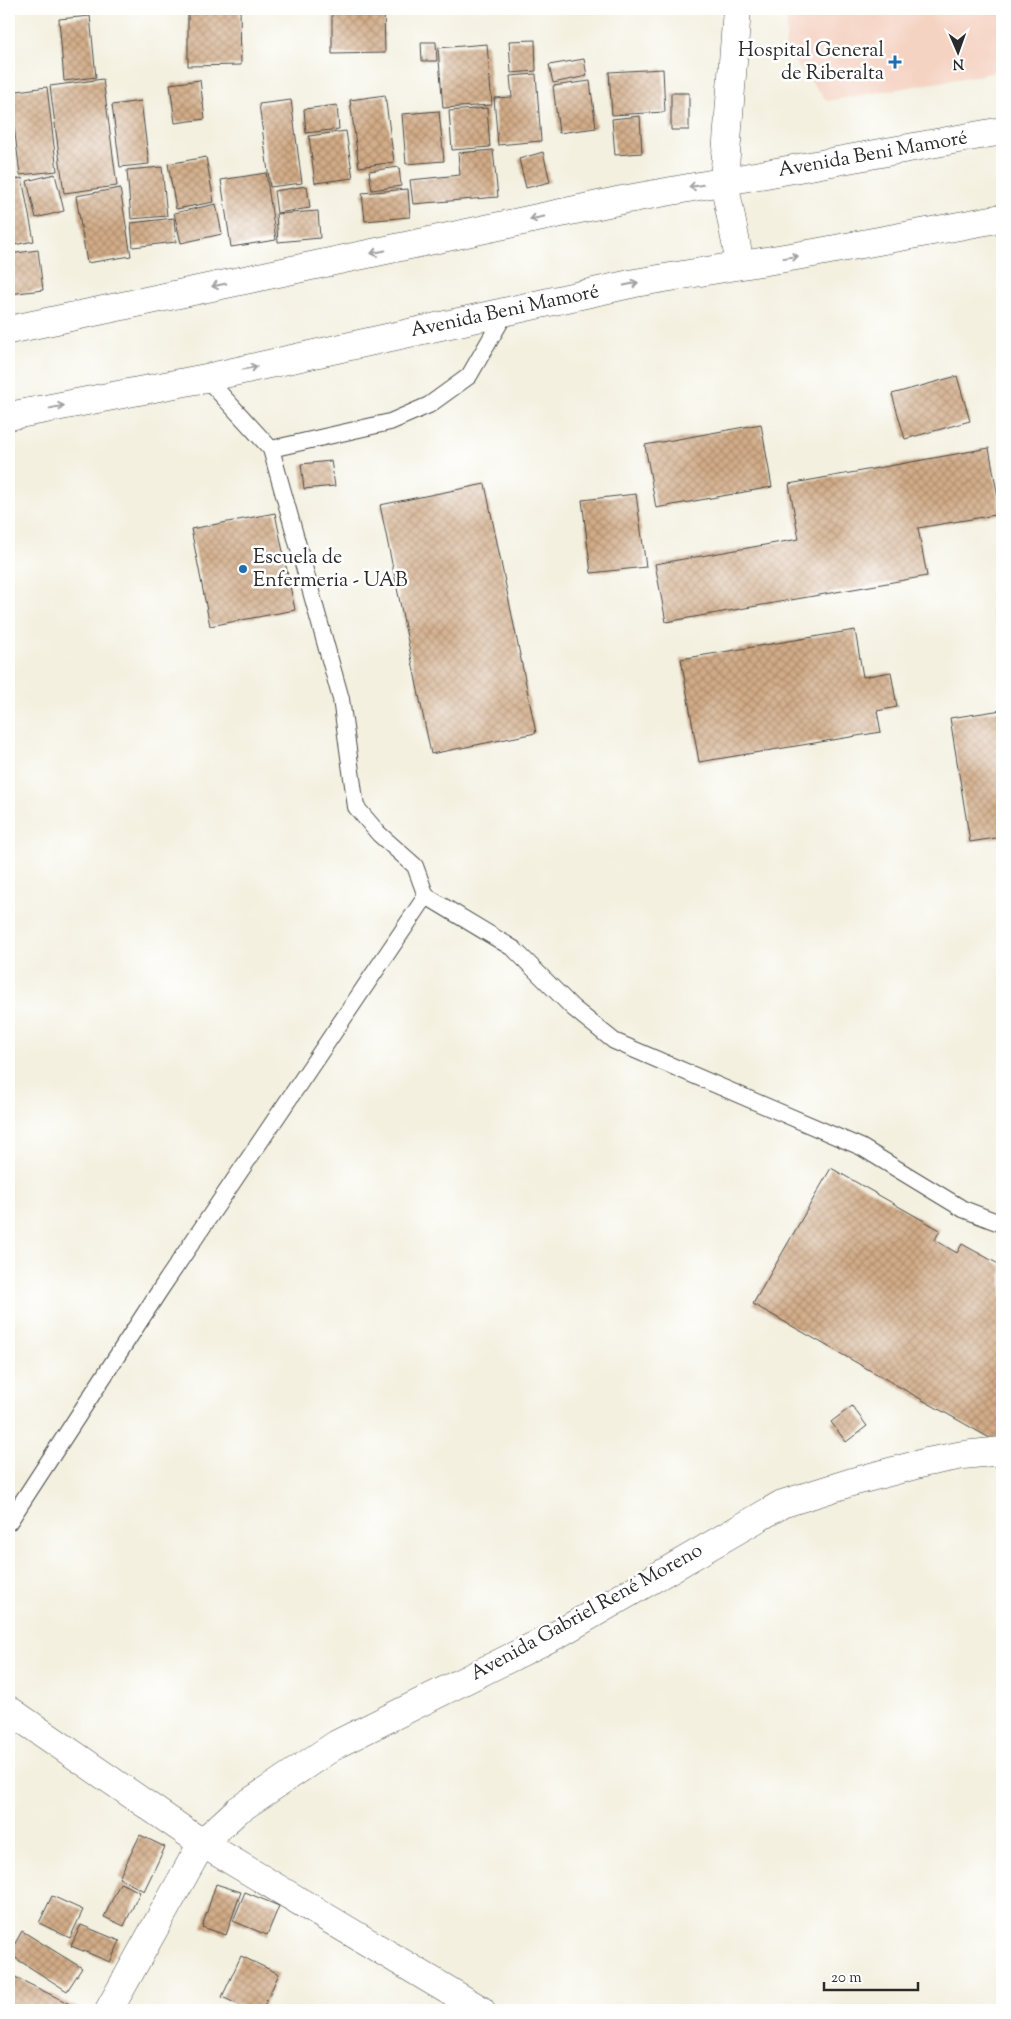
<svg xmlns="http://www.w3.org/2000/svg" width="1011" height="2019" viewBox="0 0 1011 2019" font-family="'Sorts Mill Goudy',serif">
  <defs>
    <pattern id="building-cross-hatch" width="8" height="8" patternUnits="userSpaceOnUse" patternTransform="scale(1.25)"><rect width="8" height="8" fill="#d2ac87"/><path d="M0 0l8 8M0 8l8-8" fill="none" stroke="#ab8c6f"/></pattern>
  </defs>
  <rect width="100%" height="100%" fill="#fff"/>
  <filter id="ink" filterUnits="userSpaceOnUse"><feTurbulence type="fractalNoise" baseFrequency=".02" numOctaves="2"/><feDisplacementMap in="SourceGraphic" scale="10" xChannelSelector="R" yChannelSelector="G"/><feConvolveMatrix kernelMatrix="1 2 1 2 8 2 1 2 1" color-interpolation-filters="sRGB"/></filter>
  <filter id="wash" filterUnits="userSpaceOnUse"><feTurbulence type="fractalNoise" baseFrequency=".0096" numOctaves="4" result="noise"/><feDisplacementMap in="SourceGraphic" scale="20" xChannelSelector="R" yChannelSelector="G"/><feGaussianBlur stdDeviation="1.12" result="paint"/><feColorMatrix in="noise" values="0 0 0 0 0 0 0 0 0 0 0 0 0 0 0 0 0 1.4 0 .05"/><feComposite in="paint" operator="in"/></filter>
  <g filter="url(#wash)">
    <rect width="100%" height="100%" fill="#f3f0df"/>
    <path fill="#f5d3c2" d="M788 9H1002V43L993 73 827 101 785 51Z"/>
    <g id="blocks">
      <path fill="url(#building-cross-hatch)" d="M188 9H240L241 65 188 66Z
        M332 9H384L385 53 332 54Z
        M90 16 96 77 64 81 59 19Z
        M535 40 536 71 511 73 509 41Z
        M421 42H436L437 61H422Z
        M487 44 492 105 443 108 438 48Z
        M584 59 587 76 553 83 549 65Z
        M663 69 665 112 612 115 609 72Z
        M536 74 541 141 498 145 494 98 512 97 510 76Z
        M103 79 117 186 64 193 50 86Z
        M200 80 205 119 175 123 170 84Z
        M590 81 596 128 559 133 553 86Z
        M47 87 57 171 20 175 10 92Z
        M671 93H689V130H671Z
        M385 95 394 162 359 167 350 100Z
        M291 100 302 183 270 187 259 104Z
        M141 101 149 164 120 167 112 105Z
        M337 105 339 129 306 133 304 109Z
        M487 108 490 147 452 150 449 111Z
        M439 111 444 161 406 164 402 114Z
        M640 116 642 153 615 155 612 119Z
        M346 131 353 178 315 183 309 136Z
        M493 150 498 197 413 204 410 180 460 175 458 153Z
        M543 152 550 182 526 188 519 159Z
        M206 157 214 202 176 209 168 164Z
        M162 167 167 216 131 219 127 170Z
        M399 167 401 186 372 190 369 171Z
        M266 173 276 240 231 247 221 180Z
        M55 174 64 211 36 218 27 181Z
        M22 178 34 241 9 246V181Z
        M307 186 310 208 277 213 274 191Z
        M120 188 131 256 87 263 76 196Z
        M408 189 410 217 365 221 362 193Z
        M216 204 222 234 181 243 174 213Z
        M318 211 320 238 278 242 276 214Z
        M174 218 176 242 133 247 131 223Z
        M38 250 43 290 9 294V254Z
        M957 376 970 421 905 439 892 394Z
        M761 424 772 487 656 508 645 445Z
        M989 448 1001 514 918 528 927 576 666 622 655 564 799 539 789 484Z
        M331 461 335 486 304 489 301 464Z
        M485 484 536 733 431 754 380 505Z
        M636 494 646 567 591 573 582 500Z
        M275 513 295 610 210 626 191 529Z
        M855 630 863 677 891 672 897 707 877 711 881 732 699 762 681 659Z
        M1002 710V837L970 842 950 718Z
        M831 1168 940 1230 935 1240 957 1253 962 1244 1002 1266V1445L753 1304Z
        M852 1406 867 1426 846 1442 831 1422Z
        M140 1835 165 1847 144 1891 119 1878Z
        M120 1883 140 1892 124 1926 104 1917Z
        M216 1884 241 1892 226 1935 202 1927Z
        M245 1892 279 1906 267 1935 233 1921Z
        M52 1896 83 1910 70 1938 39 1923Z
        M81 1925 120 1941 110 1962 71 1946Z
        M22 1931 82 1968 67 1991 9 1954Z
        M241 1956 279 1974 262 2010H250L222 1997Z
        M9 1974 82 2010H9Z"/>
    </g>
  </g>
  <g filter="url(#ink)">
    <use href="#blocks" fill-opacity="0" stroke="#494946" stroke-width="1"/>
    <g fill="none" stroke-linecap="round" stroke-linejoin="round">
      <g stroke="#494946" stroke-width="18">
        <path id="service" d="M206 378 271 449 341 699 356 807 379 834 415 866 426 896 514 949 573 1008 614 1041 861 1147 963 1209 1002 1224
          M271 449 390 422 429 405 469 376 506 312
          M9 1522 160 1290 426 896"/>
      </g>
      <g stroke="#494946" stroke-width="29">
        <path id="minor" d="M737 9 724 181 740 264
          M9 1710 202 1843 481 2010
          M109 2010 202 1843 238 1810 337 1744 560 1633 782 1504 852 1482 927 1462 963 1455 1002 1451"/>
      </g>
      <g stroke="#494946" stroke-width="29">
        <path id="tertiary" d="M9 330 622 200 1002 131
          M9 416 206 378 635 283 814 253 1002 218"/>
      </g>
      <use href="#service" stroke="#fff" stroke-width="16"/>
      <use href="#minor" stroke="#fff" stroke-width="28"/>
      <use href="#tertiary" stroke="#fff" stroke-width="28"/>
    </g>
    <defs><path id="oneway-shaft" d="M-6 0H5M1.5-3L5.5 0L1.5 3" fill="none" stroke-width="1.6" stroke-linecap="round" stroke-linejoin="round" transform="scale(1.25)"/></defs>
    <g stroke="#a0a0a0">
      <use href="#oneway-shaft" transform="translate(696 186) rotate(170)"/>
      <use href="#oneway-shaft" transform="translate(537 218) rotate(168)"/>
      <use href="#oneway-shaft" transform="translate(378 252) rotate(168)"/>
      <use href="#oneway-shaft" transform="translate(791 257) rotate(-8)"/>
      <use href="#oneway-shaft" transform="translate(631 284) rotate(-12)"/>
      <use href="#oneway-shaft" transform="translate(219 285) rotate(168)"/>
      <use href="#oneway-shaft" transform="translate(250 368) rotate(-12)"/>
      <use href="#oneway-shaft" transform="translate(57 407) rotate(-11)"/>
    </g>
  </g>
  <g fill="#1f6fb2" stroke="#fff" stroke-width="2">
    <path d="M892.5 54.5h5v5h5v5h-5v5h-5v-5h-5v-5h5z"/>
    <circle cx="243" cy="569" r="5"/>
  </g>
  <g text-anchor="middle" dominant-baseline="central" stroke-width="5" stroke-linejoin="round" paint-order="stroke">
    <g font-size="20" fill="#2b2b2b" stroke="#fff" text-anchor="end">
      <text x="884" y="51">Hospital General<tspan x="884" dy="23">de Riberalta</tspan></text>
      <text x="253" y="558" text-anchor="start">Escuela de<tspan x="253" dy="23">Enfermeria - UAB</tspan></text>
    </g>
    <g font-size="20" fill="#2b2b2b" stroke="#fff">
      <text transform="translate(873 155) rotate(-10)">Avenida Beni Mamoré</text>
      <text transform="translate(505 312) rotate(-12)">Avenida Beni Mamoré</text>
      <text transform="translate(587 1613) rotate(-29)">Avenida Gabriel René Moreno</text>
    </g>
  </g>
  <rect width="1011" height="2019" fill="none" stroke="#fff" stroke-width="30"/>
  <g transform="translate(958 52) rotate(178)" stroke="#ffffff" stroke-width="4" paint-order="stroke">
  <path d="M0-4L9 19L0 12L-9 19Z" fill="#2b2b2b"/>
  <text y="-8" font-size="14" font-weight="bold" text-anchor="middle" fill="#2b2b2b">N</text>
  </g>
  <path d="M824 1982v8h94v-8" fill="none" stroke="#2b2b2b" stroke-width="2.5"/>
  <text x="831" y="1982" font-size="15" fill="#2b2b2b" stroke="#ffffff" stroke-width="4" paint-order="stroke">20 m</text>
</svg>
